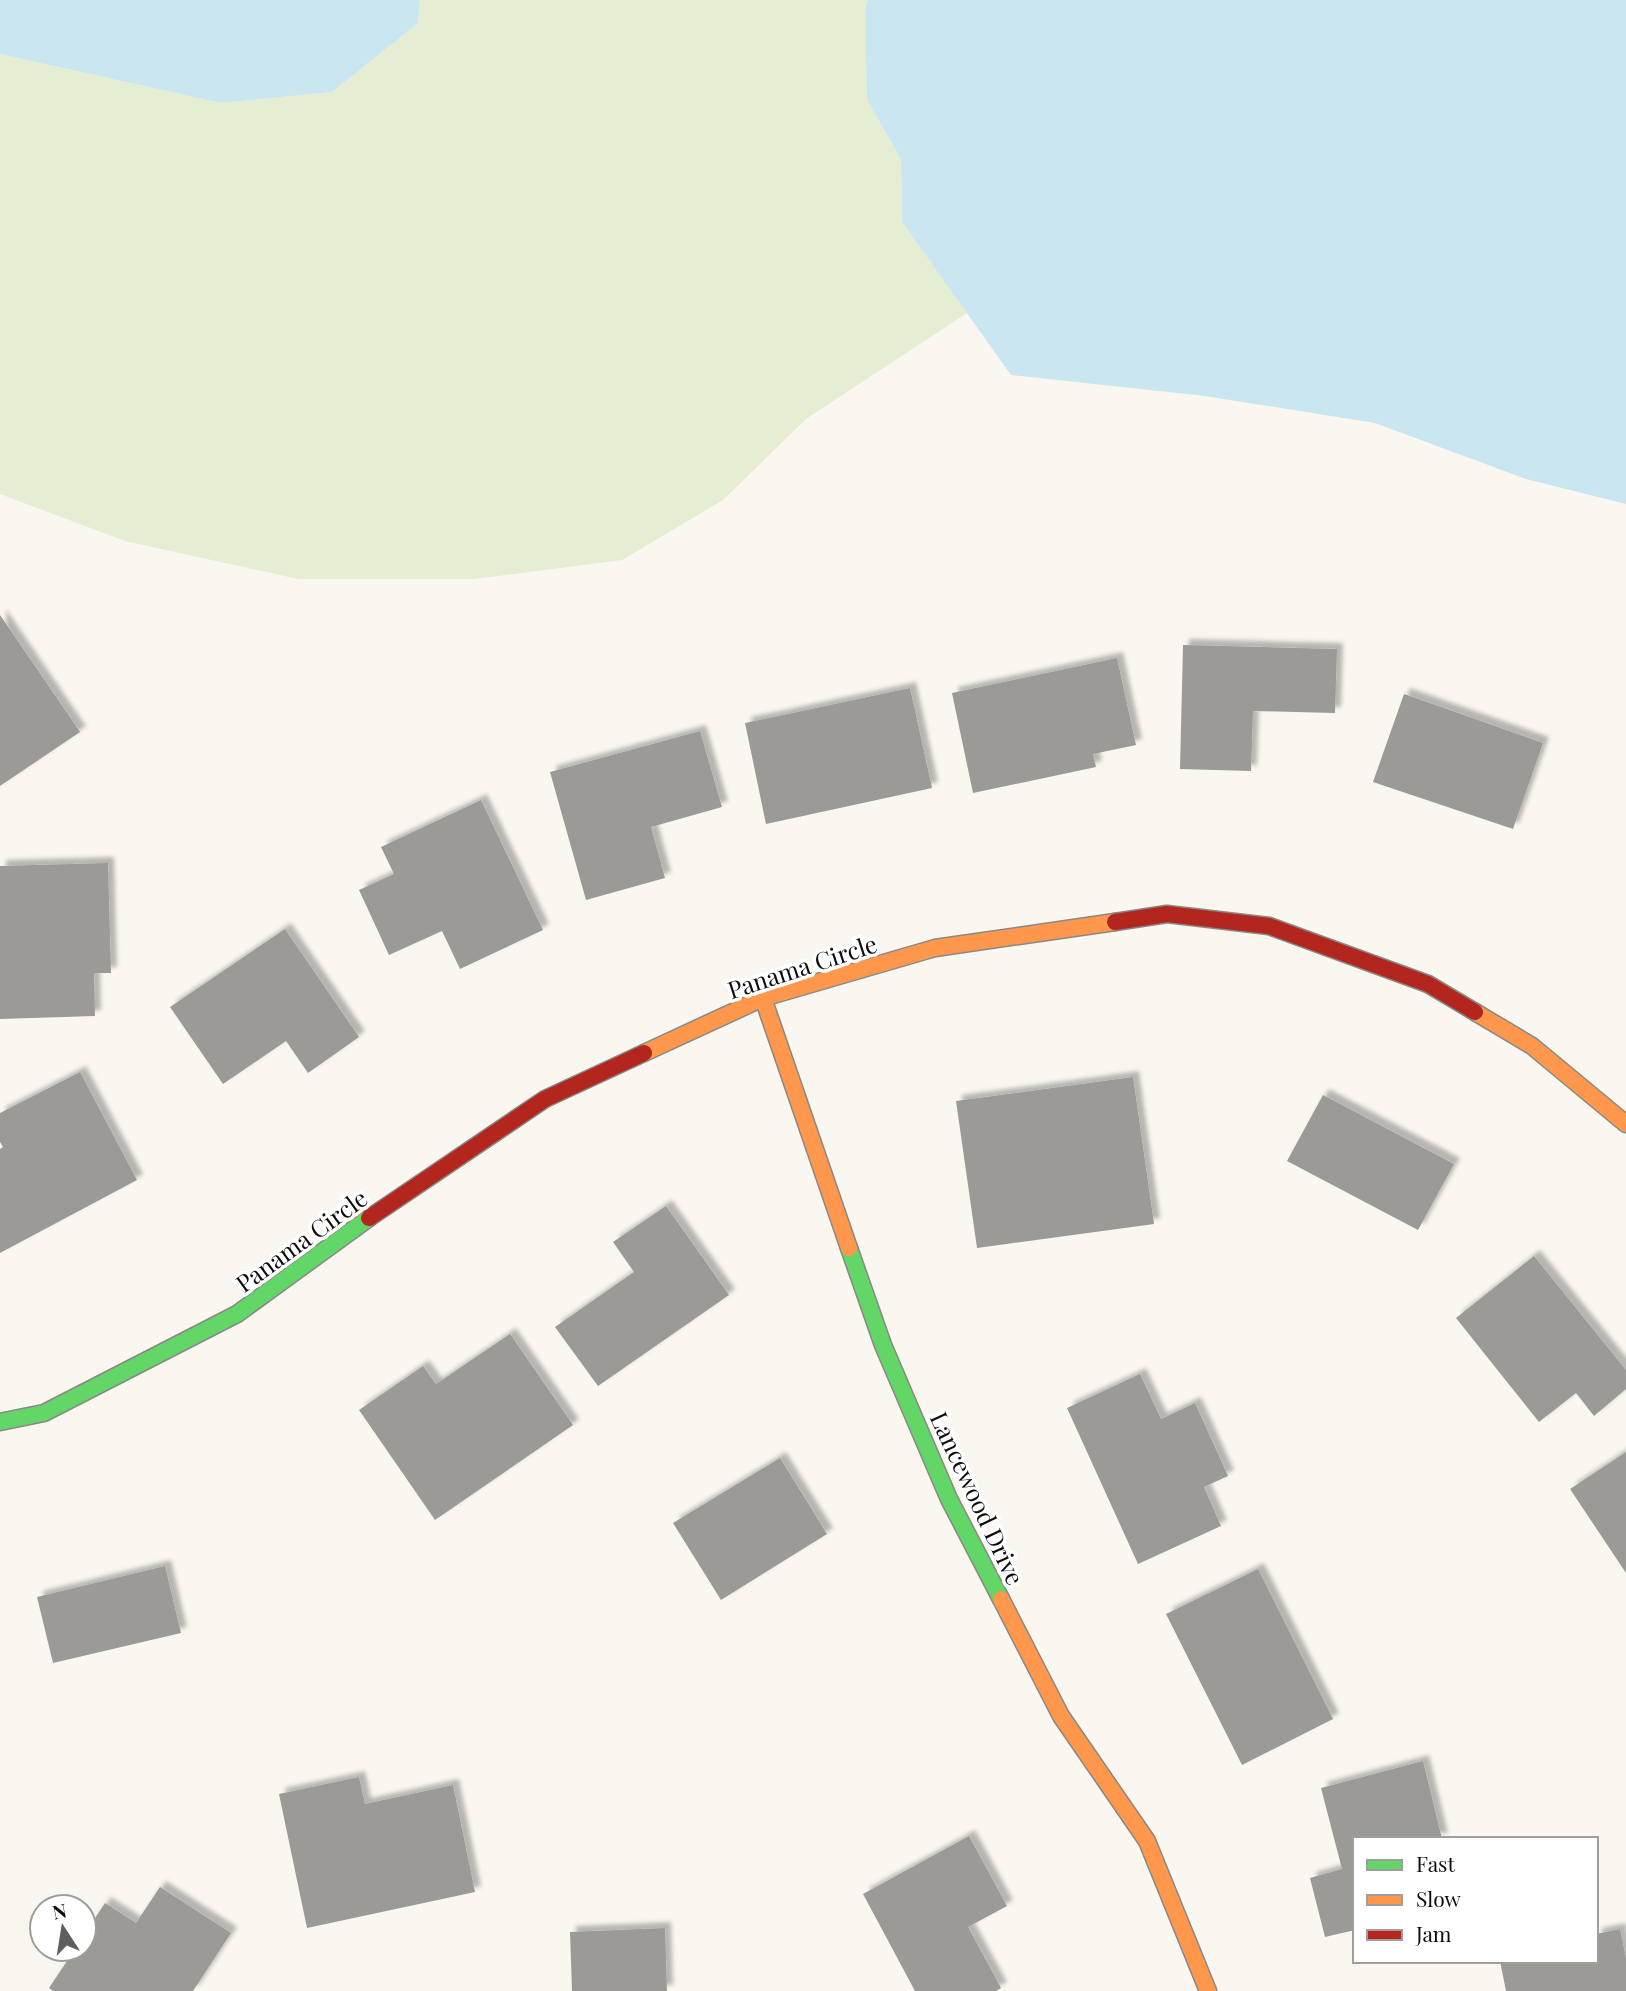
<svg xmlns="http://www.w3.org/2000/svg" width="1626" height="1991" viewBox="0 0 1626 1991" font-family="'Playfair Display',serif">
  <defs>
    <filter id="shadow"><feDropShadow dx="6" dy="-6" stdDeviation="2" flood-color="#0004"/></filter>
  </defs>
  <rect width="100%" height="100%" fill="#faf7f0"/>
  <path fill="#e5edd2" d="M420 0H868L865 10 867 100 901 159 902 222 967 313 806 419 723 500 622 560 474 579H298L125 541 0 494V54L221 103 332 92 418 23Z"/>
  <path fill="#cae6f0" d="M0 0H420L418 23 332 92 221 103 0 54Z
    M868 0H1626V504L1526 479 1375 423 1205 396 1011 375 902 222 901 159 867 100 865 10Z"/>
  <path fill="#9c9a96" filter="url(#shadow)" d="M0 615 80 732 0 786Z
    M1183 645 1337 649 1335 713 1253 711 1251 771 1180 769Z
    M1117 658 1136 745 1093 754 1096 767 973 793 952 693Z
    M910 688 932 788 766 824 745 723Z
    M1404 694 1543 743 1513 829 1373 782Z
    M700 731 722 807 651 827 665 878 586 900 550 772Z
    M481 800 543 930 460 969 442 931 389 955 359 890 394 874 381 847Z
    M108 863 111 973H94L95 1016 0 1019V866Z
    M285 929 359 1037 308 1073 286 1041 223 1084 170 1007Z
    M80 1072 137 1180 0 1253V1149L3 1147 0 1142V1113Z
    M1133 1077 1154 1224 977 1248 956 1101Z
    M1323 1095 1454 1164 1418 1230 1287 1161Z
    M666 1206 729 1295 598 1386 555 1327 634 1272 613 1242Z
    M1534 1256 1626 1370V1389L1594 1416 1576 1393 1539 1422 1456 1318Z
    M510 1334 573 1425 435 1520 359 1410 423 1366 436 1384Z
    M1140 1374 1161 1419 1195 1403 1228 1476 1204 1487 1221 1526 1138 1564 1067 1408Z
    M1626 1452V1573L1570 1489Z
    M780 1458 827 1534 721 1600 673 1523Z
    M165 1566 181 1633 53 1663 37 1597Z
    M1258 1569 1333 1719 1242 1765 1166 1614Z
    M1423 1761 1442 1839H1355V1930L1325 1937 1310 1878 1342 1869 1321 1788Z
    M359 1777 365 1804 453 1785 475 1892 307 1928 279 1794Z
    M969 1836 1007 1906 968 1927 1001 1988 996 1991H915L863 1894Z
    M160 1887 231 1933 193 1991H53L49 1988 75 1949H84V1935L105 1903 136 1923Z
    M665 1928 667 1991H572L570 1932Z
    M1620 1929 1626 1958V1991H1506L1500 1961H1596V1934Z"/>
  <g fill="none" stroke-linecap="round" stroke-linejoin="round">
    <g stroke="#8a8885" stroke-width="19">
      <path id="fast" d="M849 1248 883 1345 949 1499 1001 1599
        M0 1422 44 1413 237 1314 369 1218"/>
    </g>
    <g stroke="#8a8885" stroke-width="19">
      <path id="slow" d="M763 998 849 1248
        M1475 1012 1532 1046 1626 1124
        M644 1053 763 998 935 948 1115 922
        M1001 1599 1061 1716 1147 1841 1208 1991"/>
    </g>
    <g stroke="#8a8885" stroke-width="19">
      <path id="jam" d="M1115 922 1167 914 1269 926 1428 984 1475 1012
        M369 1218 545 1099 644 1053"/>
    </g>
    <use href="#fast" stroke="#63d668" stroke-width="16"/>
    <use href="#slow" stroke="#ff974d" stroke-width="16"/>
    <use href="#jam" stroke="#b3261e" stroke-width="16"/>
  </g>
  <g text-anchor="middle" dominant-baseline="central" stroke-width="7" stroke-linejoin="round" paint-order="stroke">
    <g font-size="24" fill="#0c0c0c" stroke="#fff">
      <text transform="translate(802 966) rotate(-18)">Panama Circle</text>
      <text transform="translate(301 1240) rotate(-36)">Panama Circle</text>
      <text transform="translate(978 1498) rotate(65)">Lancewood Drive</text>
    </g>
  </g>
  <rect x="1353" y="1837" width="245" height="126" fill="#ffffff" stroke="#9e9e9e" stroke-width="2"/>
  <rect x="1367" y="1860" width="35" height="10" fill="#63d668" stroke="#9e9e9e" stroke-width="2"/>
  <text x="1416" y="1872" font-size="21" fill="#0c0c0c">Fast</text>
  <rect x="1367" y="1895" width="35" height="10" fill="#ff974d" stroke="#9e9e9e" stroke-width="2"/>
  <text x="1416" y="1907" font-size="21" fill="#0c0c0c">Slow</text>
  <rect x="1367" y="1930" width="35" height="10" fill="#b3261e" stroke="#9e9e9e" stroke-width="2"/>
  <text x="1416" y="1942" font-size="21" fill="#0c0c0c">Jam</text>
  <g transform="translate(63 1928) rotate(348)"><circle r="33" fill="#ffffff" stroke="#9e9e9e" stroke-width="2"/>
  <path d="M0-5L12 26L0 18L-12 26Z" fill="#5f5e5c"/>
  <text y="-10" font-size="19" font-weight="bold" text-anchor="middle" fill="#0c0c0c">N</text>
  </g>
</svg>
